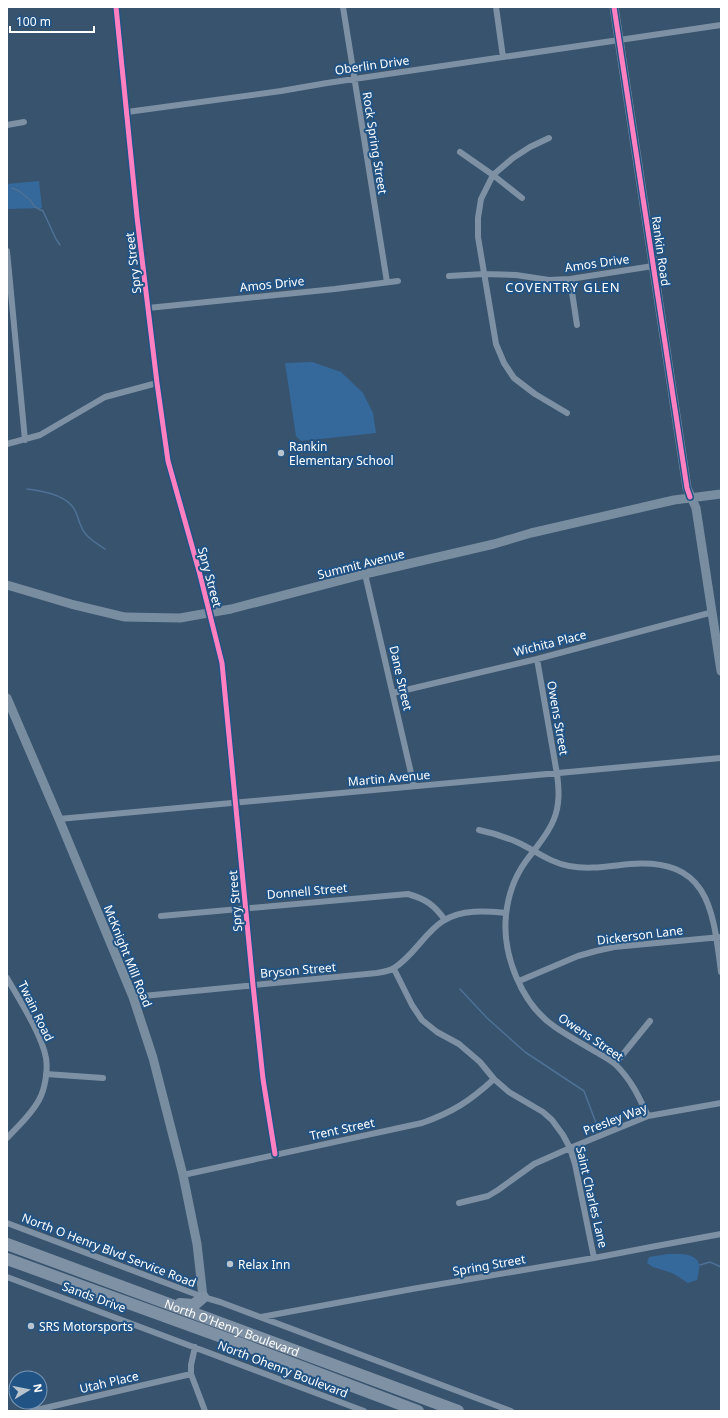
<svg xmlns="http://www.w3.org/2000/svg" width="728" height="1418" viewBox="0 0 728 1418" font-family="'Noto Sans',sans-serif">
  <rect width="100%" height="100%" fill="#38536e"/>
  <path fill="#35699c" d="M39 181 42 208 7 209V184Z
    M312 362 341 372 363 393 373 413 376 433 301 441 296 436 285 363Z
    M668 1254C677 1254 696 1252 699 1264 700 1268 698 1275 697 1280L688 1283 672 1273 653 1267 647 1263 649 1257Z"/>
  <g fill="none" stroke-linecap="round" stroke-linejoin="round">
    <path stroke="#4e7195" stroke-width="1.5" d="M12 188 19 191 30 200 35 207 43 211 56 239 60 245
      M27 489C42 491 62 494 72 506 77 511 78 520 81 526 85 537 96 543 105 549
      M460 989 487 1018 525 1052 584 1091 596 1123
      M700 1265 710 1262 721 1267"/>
    <path stroke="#7e91a4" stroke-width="6" d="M116 7 137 217 157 383 168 461 199 571 222 663 253 985 263 1079 275 1154
      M343 7 387 282
      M496 7 503 57
      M127 112 281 91 327 83 721 25
      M7 125 24 122
      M549 138 530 147 513 158 493 175 481 199 478 218V237L496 344 504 363 514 378 535 394 567 413
      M460 152 493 175 522 198
      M7 251 25 440
      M449 276 484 274 516 275 549 280 570 279 653 266
      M570 279 577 325
      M148 308 335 289 398 281
      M7 444 40 435 105 397 157 383
      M365 574 414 786
      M537 659 557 774C559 789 560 804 554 819 548 835 536 847 526 861 515 876 508 896 506 915 502 954 521 1004 555 1027 568 1036 583 1044 596 1052 603 1056 611 1060 616 1065 632 1081 639 1097 648 1116
      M393 693 537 659 713 612
      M59 819 721 758
      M479 830C493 833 506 837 519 843 536 851 551 863 569 866 589 870 609 866 630 864 709 858 713 909 721 972
      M161 916 408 894C426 899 434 905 445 920
      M394 969 412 1005 422 1020 437 1032 459 1044 480 1062 494 1079 509 1092 543 1112 552 1120 563 1135 570 1148 575 1164 594 1258
      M7 978C19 999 42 1035 46 1058 48 1071 45 1089 39 1100 31 1115 18 1126 7 1138
      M519 981 578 956 596 951 614 947 721 937
      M133 997 377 973C382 972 390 971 394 968 414 956 424 933 443 921 462 909 485 911 506 913
      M615 1064 650 1021
      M46 1074 103 1078
      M183 1175 422 1123C453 1112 470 1101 494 1079
      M459 1203 488 1196 498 1190 534 1164 570 1148 648 1116 721 1103
      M7 1223 203 1297 220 1302 511 1411
      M7 1277 364 1411
      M261 1317 412 1289 594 1258 651 1247 721 1234
      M195 1347 191 1365V1374L205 1411
      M32 1411 191 1374"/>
    <path stroke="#798da0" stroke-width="9" d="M614 7 687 488 696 508 721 671
      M7 585 71 604 125 617 180 618 231 609 365 574 494 544 531 533 674 500 721 494
      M7 698 59 819 133 997 153 1058 183 1175 197 1244 203 1297"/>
    <g stroke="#7f91a4" stroke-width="12">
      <path id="s1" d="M7 1244 458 1411"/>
      <path d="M7 1259 244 1345 418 1411"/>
      <path d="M180 1304 194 1305 203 1297"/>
    </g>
    <g stroke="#215385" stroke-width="8">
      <path id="cycleway" d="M116 7 137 217 157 383 168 461 199 571 222 663 253 985 263 1079 275 1154
        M614 7 687 488 690 497"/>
    </g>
    <use href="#cycleway" stroke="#ff80c0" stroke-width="5"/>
  </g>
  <g fill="#b9c3cc" stroke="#215385" stroke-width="1.5">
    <circle cx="281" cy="453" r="4"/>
    <circle cx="230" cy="1264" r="4"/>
    <circle cx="31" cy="1326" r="4"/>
  </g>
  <g text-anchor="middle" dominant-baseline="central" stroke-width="4" stroke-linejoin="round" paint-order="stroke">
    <g font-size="12" fill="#fff" stroke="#215385">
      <text transform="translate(372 65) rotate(-8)">Oberlin Drive</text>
      <text transform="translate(375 143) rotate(81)">Rock Spring Street</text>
      <text transform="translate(661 251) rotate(82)">Rankin Road</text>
      <text transform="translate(133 263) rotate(-97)">Spry Street</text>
      <text transform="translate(597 263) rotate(-8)">Amos Drive</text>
      <text transform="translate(272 284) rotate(-6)">Amos Drive</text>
      <text transform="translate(361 564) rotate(-14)">Summit Avenue</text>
      <text transform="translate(210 577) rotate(75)">Spry Street</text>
      <text transform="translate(550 643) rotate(-14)">Wichita Place</text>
      <text transform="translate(401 678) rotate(77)">Dane Street</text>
      <text transform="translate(558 718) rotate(80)">Owens Street</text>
      <text transform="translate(389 778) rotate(-5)">Martin Avenue</text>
      <text transform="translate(307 891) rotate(-5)">Donnell Street</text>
      <text transform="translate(235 901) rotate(-95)">Spry Street</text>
      <text transform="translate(640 935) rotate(-7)">Dickerson Lane</text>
      <text transform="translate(128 956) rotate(68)">McKnight Mill Road</text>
      <text transform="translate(298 970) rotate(-5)">Bryson Street</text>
      <text transform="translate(36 1011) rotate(64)">Twain Road</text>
      <text transform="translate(591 1037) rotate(34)">Owens Street</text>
      <text transform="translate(615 1119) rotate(-21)">Presley Way</text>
      <text transform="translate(342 1129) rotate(-12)">Trent Street</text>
      <text transform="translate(592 1197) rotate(77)">Saint Charles Lane</text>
      <text transform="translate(109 1250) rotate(21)">North O Henry Blvd Service Road</text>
      <text transform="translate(489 1265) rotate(-10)">Spring Street</text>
      <text transform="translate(94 1297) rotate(20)">Sands Drive</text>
      <text stroke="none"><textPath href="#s1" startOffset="240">North O'Henry Boulevard</textPath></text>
      <text transform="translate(283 1369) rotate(21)">North Ohenry Boulevard</text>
      <text transform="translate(109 1382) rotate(-13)">Utah Place</text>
    </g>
    <g font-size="12" fill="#fff" stroke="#215385" text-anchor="start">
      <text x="289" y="446">Rankin<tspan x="289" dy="14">Elementary School</tspan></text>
      <text x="238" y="1264">Relax Inn</text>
      <text x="39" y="1326">SRS Motorsports</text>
    </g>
    <g font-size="13" letter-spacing="1" fill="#fff" stroke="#215385">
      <text x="563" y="287">COVENTRY GLEN</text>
    </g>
  </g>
  <rect width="728" height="1418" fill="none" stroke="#ffffff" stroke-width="16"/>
  <g transform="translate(28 1390) rotate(80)"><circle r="19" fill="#215385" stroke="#7a98b6"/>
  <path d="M0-3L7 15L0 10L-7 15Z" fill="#b9c3cc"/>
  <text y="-6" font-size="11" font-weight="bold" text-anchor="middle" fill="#ffffff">N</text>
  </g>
  <path d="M10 26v6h84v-6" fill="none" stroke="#ffffff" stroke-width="2"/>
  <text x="16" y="26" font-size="12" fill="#ffffff" stroke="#215385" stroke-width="3" paint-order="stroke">100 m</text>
</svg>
